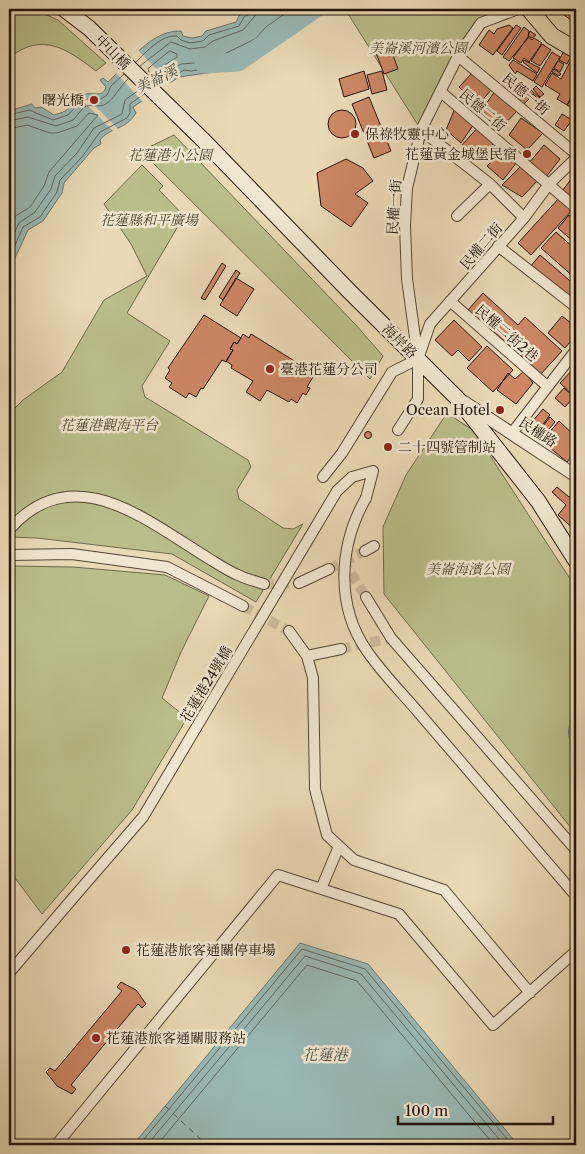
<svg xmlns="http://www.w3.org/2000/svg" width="585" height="1154" viewBox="0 0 585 1154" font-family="'Libre Caslon Text','Noto Serif TC',serif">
  <rect width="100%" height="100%" fill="#e9d9b5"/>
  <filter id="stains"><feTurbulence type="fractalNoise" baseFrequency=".004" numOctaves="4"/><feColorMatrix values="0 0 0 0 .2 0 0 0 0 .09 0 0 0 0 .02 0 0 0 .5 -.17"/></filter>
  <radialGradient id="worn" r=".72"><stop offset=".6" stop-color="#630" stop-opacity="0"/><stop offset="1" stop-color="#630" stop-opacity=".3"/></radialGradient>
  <path fill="#babe8b" stroke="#6e694b" d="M9 9H33L58 20 106 63 96 71C67 49 42 31 9 58Z
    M345 9H518L481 23 421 130Z
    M174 135 355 324 383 356 370 379 141 151Z
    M142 165 163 186 159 190 184 216 127 313 170 341 142 386 145 397 248 460 251 467 237 490 239 499 283 528 293 529 303 524 256 602 172 554 37 538 9 537V414L23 400 62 372 104 300 147 276 131 244 104 204Z
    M447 413 474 431 576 588V834L384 594 383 527 406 475Z
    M9 566 73 567 165 575 209 596 181 652 162 698 187 718 132 810 42 914 9 870Z"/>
  <path fill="#99b9b5" stroke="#697771" d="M251 9H312L274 35 262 49 218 68 214 72 179 77 133 107 136 113C126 130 110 127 100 140L101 144 94 148 64 183 62 193 43 221 28 230 9 271V111L32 104 35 108 41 107 54 115C57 114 62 113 65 111 73 106 75 96 86 94 94 92 103 98 106 87L100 80 103 78 108 82C129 62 151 30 181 31L183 36 192 38 202 36 206 31 236 22 241 12Z
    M576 717V750C567 740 565 726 576 717Z
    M300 943 368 964 518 1145H133Z"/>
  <path fill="#e9d9b5" d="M138 50 172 85 144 103 115 72Z
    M82 93 120 131 115 133 77 95Z"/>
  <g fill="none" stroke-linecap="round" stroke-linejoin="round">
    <path stroke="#5e6660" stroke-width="1" d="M170 51 177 54V57L152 73 149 72 148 69Z
      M136 62C147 51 161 35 177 36L181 40 190 43 203 41 209 35 239 26 244 17 249 14 250 9
      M140 66 171 42 190 49 205 47 213 41 243 30 255 16 256 9
      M154 80 181 64 208 62 255 39 267 26 292 9
      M159 84 184 70 192 71 211 67 259 45 271 31 303 9
      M9 115 29 110 53 120 68 115 80 102 87 99H101L107 95 111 86 124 74
      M9 121 28 117 56 126 73 120 84 107C91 104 97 107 104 105 113 101 120 86 128 79
      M9 129 27 125 50 133H57L77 126 89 113 98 115 49 172 44 186 30 207 14 217 9 226
      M9 244 19 223 35 212 51 189 55 176 77 153 94 128 122 114 125 100 139 90
      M9 259 23 227 40 217 57 192 60 180 82 157 100 132 127 118 130 113V104L144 94
      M139 1145 302 949 365 969 512 1145
      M147 1145 305 956 361 974 504 1145
      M157 1145 307 965 357 981 494 1145"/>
    <path stroke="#99b9b5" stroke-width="19" d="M204 64 238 62 315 9"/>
    <path stroke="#4c4e46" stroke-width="1" stroke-dasharray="6 5" stroke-linecap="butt" d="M165 1106 207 1145"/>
  </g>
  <path fill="#cd8765" stroke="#22140b" d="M560 9H576V24L559 11Z
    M509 25 513 28 493 55 479 45 489 30 494 34 497 29Z
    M516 25 521 28 502 55 497 51Z
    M524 27 529 31 528 38 509 61 503 57Z
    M530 31 536 35 532 38 528 36Z
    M528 37 532 40 534 38 542 43 529 62 524 58 521 63 513 58Z
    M542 44 551 50 540 66 531 61Z
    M390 47 398 69 384 74 376 53Z
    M564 51 572 55 567 64 559 60Z
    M552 52 560 57 542 87 534 82Z
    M513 60 537 74 533 81 517 71 515 74 509 65Z
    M524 60 540 68 537 73 523 62Z
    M558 61 564 64 560 72 554 68Z
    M570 62 576 66V88L567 105 557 99 560 94 545 85 552 73 561 79Z
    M554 69 561 74 559 76 552 72Z
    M364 71 369 89 344 97 339 79Z
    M382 71 387 90 372 94 367 75Z
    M473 72 492 89 478 105 459 87Z
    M536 86 544 94 540 97 533 89Z
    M531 90 540 98 538 99 533 94 530 98 527 95Z
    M495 91 518 110 500 129 482 110Z
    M524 93 529 99 522 106 517 100Z
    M369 97 391 151 374 158 352 104Z
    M571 99 576 102 572 108 567 105Z
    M576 103V114L571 111Z
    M456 106 474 124 461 143 446 130Z
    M328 124a14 14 0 1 1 28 0a14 14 0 1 1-28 0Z
    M562 114 572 120 564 131 555 125Z
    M521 118 543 133 527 150 509 135Z
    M480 125 495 142 477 160 462 145Z
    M544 145 560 159 546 177 529 163Z
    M505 149 517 162 503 180 487 166Z
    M346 159 363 168 373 181 355 194 368 203 351 227 321 206 317 173Z
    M522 165 539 179 522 197 502 185Z
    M576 173V202L562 191Z
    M560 197 573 209 531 255 518 243Z
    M569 215 576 221V244L558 228Z
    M556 232 576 250V279L541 248Z
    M540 255 576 286V292L570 300 530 267Z
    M222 263 226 266 205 300 201 298Z
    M236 270 240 273 223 300 219 297Z
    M236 278 254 289 237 316 220 305Z
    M483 293 518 325 525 317 562 351 540 375 468 310Z
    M204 315 241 338 237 344 234 342 230 349 233 350 226 362 222 360 203 389 201 388 196 397 189 393 186 398 169 387 172 383 165 378 170 370 168 368Z
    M562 316 576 327V335L565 348 548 333Z
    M454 320 482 347 469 361 458 350 452 356 435 340Z
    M243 334 249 338 251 334 309 370 307 373 313 377 307 387 310 388 306 395 303 393 297 403 291 399 289 402 267 390 260 401 246 392 253 381 231 368 232 365 226 361 233 350 230 349 234 342 237 344Z
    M487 346 513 370 493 392 467 368Z
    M576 366V398L560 383Z
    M524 371 533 383 516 404 497 390 508 373 515 379Z
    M564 388 574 397 565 407 555 398Z
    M543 409 550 415 535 435 527 428Z
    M550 417 555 422 539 441 534 437Z
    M559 421 576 437V451L567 462 542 441Z
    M364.5 435a3.5 3.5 0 1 1 7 0a3.5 3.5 0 1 1-7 0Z
    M384.5 447a3.5 3.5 0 1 1 7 0a3.5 3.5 0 1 1-7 0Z
    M557 487 569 497 576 490V531L558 515 566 505 552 492Z
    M121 982 136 990 146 1004 142 1008 138 1004 108 1040 71 1085 76 1089 72 1094 57 1086 46 1072 50 1068 55 1071 122 991 117 987Z"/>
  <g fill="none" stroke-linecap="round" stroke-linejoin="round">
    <path stroke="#cbbb9c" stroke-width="10" stroke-dasharray="10 5" stroke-linecap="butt" d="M344 562 365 551
      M329 569 344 562 366 597
      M264 584 299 583
      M243 606 289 631
      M341 649 391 638"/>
    <g stroke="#544536" stroke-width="12">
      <path id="minor" d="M458 56 576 154
        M441 92 576 208
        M421 130 490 184 524 218
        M457 216 490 184
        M498 246 576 307
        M450 301 547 386
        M419 356 430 324 524 218 549 184 576 158
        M398 430 418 399V359L407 279 405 226 407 188 421 130 458 56 481 23 518 9
        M512 433 576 350
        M323 477 342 453 392 372 418 359
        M352 477 373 471 366 498
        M9 530C72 457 146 520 208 558 218 564 228 571 238 575 246 579 255 581 264 584
        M365 551 374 546
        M9 555 72 554 167 567 243 606
        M299 583 329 569
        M366 597 391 638 576 850
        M289 631 307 656 313 678 315 789 327 835 354 860 444 890 530 993
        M307 656 341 649
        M419 713 576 896
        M321 889 339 846
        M9 973 73 898
        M56 1145 278 875 399 914 493 1025 576 951"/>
    </g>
    <g stroke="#544536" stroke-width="14">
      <path id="tertiary" d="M464 402 576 476"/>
    </g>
    <g stroke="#22140b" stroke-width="17">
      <path id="secondary" d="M64 9 89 28 202 139 349 291 457 398 538 501 576 561"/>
    </g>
    <g stroke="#22140b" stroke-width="18">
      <path id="primary" d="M529 9 552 36 576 50"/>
    </g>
    <use href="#minor" stroke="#f1e6cf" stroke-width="10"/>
    <use href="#tertiary" stroke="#f1e6cf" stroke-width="12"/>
    <use href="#secondary" stroke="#f1e6cf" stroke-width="15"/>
    <use href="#primary" stroke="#e9d9b5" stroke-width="16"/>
    <g stroke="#544536" stroke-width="12" stroke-linecap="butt">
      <path id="minor-bridge" d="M366 498C339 545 335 605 367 651 382 673 402 693 419 713
        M73 898 143 817 337 491 352 477"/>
    </g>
    <use href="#minor-bridge" stroke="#f1e6cf" stroke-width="10"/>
  </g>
  <g fill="#8f2418" stroke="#f1e6cf" stroke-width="2">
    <circle cx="94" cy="100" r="5"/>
    <circle cx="355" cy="134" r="5"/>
    <circle cx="527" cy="154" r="5"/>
    <circle cx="270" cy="369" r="5"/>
    <circle cx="500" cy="410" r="5"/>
    <circle cx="388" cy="447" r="5"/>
    <circle cx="126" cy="950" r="5"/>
    <circle cx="96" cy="1038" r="5"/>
  </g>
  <g text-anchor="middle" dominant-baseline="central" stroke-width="5" stroke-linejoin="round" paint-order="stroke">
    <g font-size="14" font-style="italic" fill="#504731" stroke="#f1e6cf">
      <text x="418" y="48">美崙溪河濱公園</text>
      <text x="170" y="155">花蓮港小公園</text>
      <text x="149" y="220">花蓮縣和平廣場</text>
      <text x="109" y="425">花蓮港觀海平台</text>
      <text x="468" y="569">美崙海濱公園</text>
    </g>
    <g font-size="14" fill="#22140b" stroke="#f1e6cf">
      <text transform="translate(113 52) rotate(45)">中山橋</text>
      <text transform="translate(526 94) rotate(40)">民德一街</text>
      <text transform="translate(483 110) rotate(41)">民德二街</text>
      <text transform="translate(394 207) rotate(-86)">民權一街</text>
      <text transform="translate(481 246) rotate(-49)">民權二街</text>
      <text transform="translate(507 333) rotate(41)">民權二街2巷</text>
      <text transform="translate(400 341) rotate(45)">海岸路</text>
      <text transform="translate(538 432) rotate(33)">民權路</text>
      <text transform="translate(206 684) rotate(-59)">花蓮港24號橋</text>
    </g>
    <g font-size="14" fill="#22140b" stroke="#f1e6cf" text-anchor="start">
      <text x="84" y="100" text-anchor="end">曙光橋</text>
      <text x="365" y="134">保祿牧靈中心</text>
      <text x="517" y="154" text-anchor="end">花蓮黃金城堡民宿</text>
      <text x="280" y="369">臺港花蓮分公司</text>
      <text x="490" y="410" text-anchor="end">Ocean Hotel</text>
      <text x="398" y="447">二十四號管制站</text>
      <text x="136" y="950">花蓮港旅客通關停車場</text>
      <text x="106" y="1038">花蓮港旅客通關服務站</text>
    </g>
    <g font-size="15" font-style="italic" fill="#4c4e46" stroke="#f1e6cf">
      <text transform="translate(156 79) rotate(-26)">美崙溪</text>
      <text x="325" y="1054">花蓮港</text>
    </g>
  </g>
  <rect width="585" height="1154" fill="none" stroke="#e9d9b5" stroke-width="30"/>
  <rect x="10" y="10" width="565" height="1134" fill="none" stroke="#22140b" stroke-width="2.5"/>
  <rect x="15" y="15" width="555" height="1124" fill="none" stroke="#22140b"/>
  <path d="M398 1116v8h155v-8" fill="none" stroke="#22140b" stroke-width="2.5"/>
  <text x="405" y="1116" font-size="15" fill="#22140b" stroke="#f1e6cf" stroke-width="4" paint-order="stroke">100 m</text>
  <rect width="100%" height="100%" filter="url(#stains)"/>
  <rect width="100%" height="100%" fill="url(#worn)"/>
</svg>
